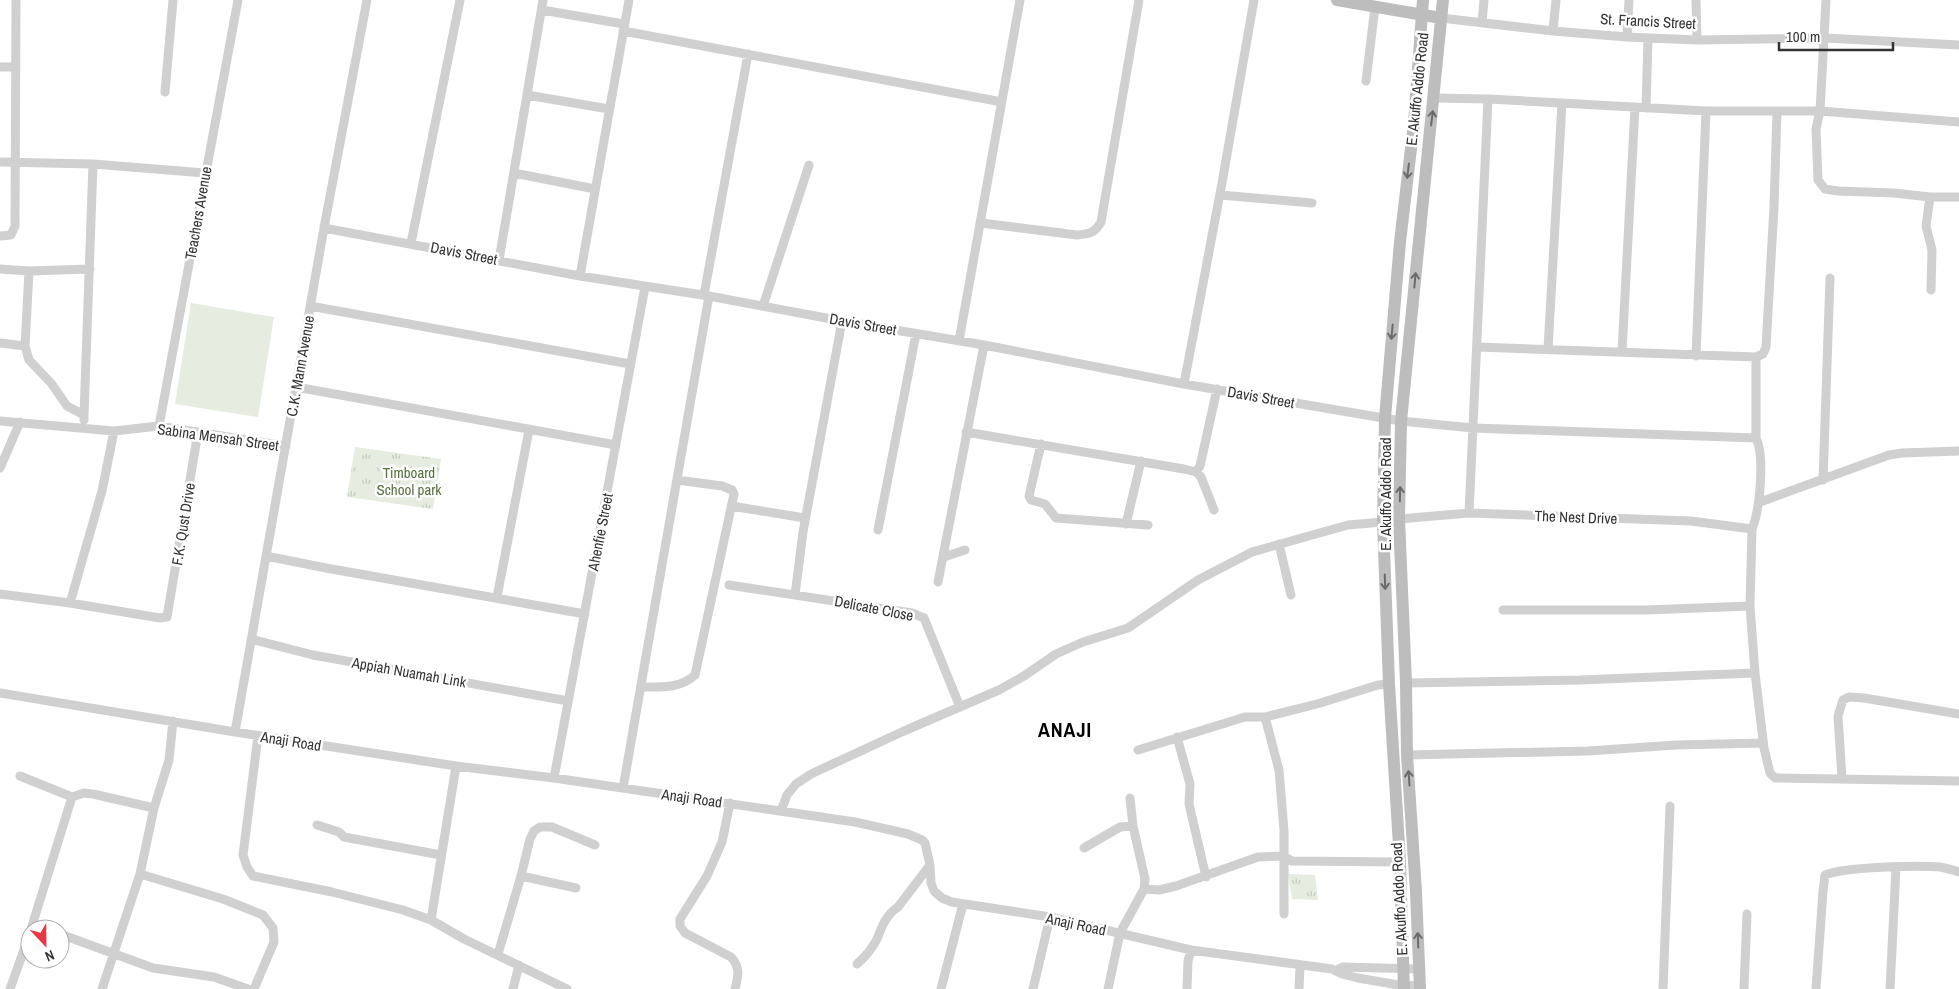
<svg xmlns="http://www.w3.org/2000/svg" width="1959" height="989" viewBox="0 0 1959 989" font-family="'Archivo Narrow',sans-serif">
  <defs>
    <pattern id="park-tufts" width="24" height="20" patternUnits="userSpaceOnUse" patternTransform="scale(1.25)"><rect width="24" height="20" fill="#e6ecdf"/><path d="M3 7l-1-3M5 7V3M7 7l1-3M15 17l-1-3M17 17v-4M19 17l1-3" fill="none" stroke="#c6cbc0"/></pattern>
  </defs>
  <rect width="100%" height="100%" fill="#fff"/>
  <path fill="#e6ecdf" d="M191 303 274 317 258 417 175 404Z"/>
  <path fill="url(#park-tufts)" d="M355 447 441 459 433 509 347 497Z
    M1288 874 1315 875 1318 900 1292 899Z"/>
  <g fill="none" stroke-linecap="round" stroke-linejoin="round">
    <path stroke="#d0d0d0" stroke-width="9" d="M1696 0 1697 40
      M1826 0 1820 111 1816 129 1818 180 1825 189 1838 191 1894 193 1930 197
      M542 10 624 24
      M1441 18 1553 31 1627 37 1697 40 1825 38 1959 45
      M1482 23 1484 0
      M623 31 1002 102
      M1553 31 1556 0
      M1627 37 1629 0
      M0 67H16
      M1366 81 1375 7
      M165 92 173 0
      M527 95 609 109
      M1434 98 1488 99 1706 111H1820L1959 122
      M1646 108 1648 38
      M0 162 93 164 205 173
      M514 173 595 189
      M1220 195 1312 203
      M981 223 1077 235C1089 234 1095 233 1101 222L1139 0
      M324 228 580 276 709 296 842 321 984 345 1184 384 1401 421 1473 428 1756 438C1765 456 1760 510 1752 529L1750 606 1755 673 1764 748 1770 773 1775 778 1959 781
      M0 236 11 235 15 226 16 0
      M411 243 460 0
      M499 260 543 0
      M0 269 29 271 90 269
      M29 271 25 346 29 360 51 383 67 406 84 415V420
      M580 276 629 0
      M1931 290 1932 250 1926 226 1930 197H1959
      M704 295 748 54
      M310 306 630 364
      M763 306 809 165
      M959 341 1020 0
      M0 343 25 346
      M1477 347 1756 357 1763 354 1766 347 1774 207 1777 112
      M1548 349 1562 103
      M1622 352 1635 107
      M1696 356 1706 111
      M1184 384 1222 183 1254 0
      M296 387 616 445
      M84 415 93 164
      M0 421 114 431 159 426 286 446
      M159 426 238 0
      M966 432 1184 469 1196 472 1201 477 1214 510
      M1756 438V357
      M1041 444 1029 496 1031 500 1045 504 1056 518 1148 525
      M0 468 20 422
      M1196 472 1200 466 1217 389
      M1823 480 1830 278
      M1760 502 1889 455 1902 453 1959 451
      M731 506 805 518
      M1469 513 1488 99
      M1399 519 1469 513 1691 521 1752 529
      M1126 524 1141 461
      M878 530 916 334
      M1279 544 1291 595
      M266 556 326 568 585 614
      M944 557 965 550
      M938 582 984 345
      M729 585 912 613 924 618 960 707
      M0 594 70 603 160 618 167 617 198 432
      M795 595 803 532 842 321
      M497 597 529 430
      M70 603 102 491 114 431
      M1503 610H1646L1750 606
      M251 639 313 655 568 701
      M1406 683 1580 680 1755 673
      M641 687C660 687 680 689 695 675L734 494 732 490 722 486 677 480
      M0 693 235 732 456 766 554 778 855 822 908 834 922 840 925 843 930 865 931 883 934 891 942 898 952 902 1050 917 1191 950 1332 969 1342 974 1358 978 1404 986 1420 985
      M1265 717 1279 770 1284 831V914
      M235 732 324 228 367 0
      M258 736 243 855 247 867 253 876 332 892 403 910 431 920 464 939 567 989
      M1177 737 1190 784 1189 804 1206 877
      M1138 750 1245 717H1265L1317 704 1378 685 1389 684
      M1407 755 1588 751 1676 745 1763 743
      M20 776 72 797
      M554 778 645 287
      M1842 778 1838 716 1843 700 1849 697 1864 698 1959 714
      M623 788 709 296
      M730 803 722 842 707 876 680 919V926L685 933 731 957C741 968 738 976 735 989
      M781 811 787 795 796 784 811 774 904 731 999 690 1024 676 1056 654 1083 642 1128 628 1198 580 1252 552 1348 525 1383 522
      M317 825 339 832 344 837 441 855
      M1084 848 1120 827 1133 826
      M140 874 223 899 263 915 273 928 274 942 254 989
      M521 876 576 888
      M1144 889 1159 890 1176 886 1258 857 1283 856 1292 861 1400 862
      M431 920 456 766
      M33 924 46 929
      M31 929 72 797 84 793 93 794 154 808 169 760 173 721
      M60 934 153 968 214 977 248 989
      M498 954 521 876 530 839 534 831 540 827H552L595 845
      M857 964C865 957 872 949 877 939 882 926 886 915 898 907L930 865
      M1337 970 1343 967 1419 969
      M10 989 30 933
      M102 989 140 874 154 808
      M513 989 519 965
      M941 989 963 904
      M1033 989 1050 917
      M1108 989 1120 933 1144 889 1145 879 1133 826 1130 798
      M1187 989 1188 961 1191 950
      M1299 989 1300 966
      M1663 989 1670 806
      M1744 989 1747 914
      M1816 989 1823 891 1825 875C1843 867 1919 865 1940 867 1947 868 1953 870 1959 872
      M1890 989 1896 868"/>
    <path stroke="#bdbdbd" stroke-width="12" d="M1337 0 1441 18
      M1404 989 1400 862 1389 684 1383 522 1385 418 1400 242 1414 123 1423 0
      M1420 989 1416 892 1407 755 1406 683 1399 519 1401 421 1443 0"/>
  </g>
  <defs><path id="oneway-shaft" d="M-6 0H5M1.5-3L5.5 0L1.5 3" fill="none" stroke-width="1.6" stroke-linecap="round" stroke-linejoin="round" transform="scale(1.25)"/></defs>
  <g stroke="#6a6a6a">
    <use href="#oneway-shaft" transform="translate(1432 118) rotate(-83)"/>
    <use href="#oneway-shaft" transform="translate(1408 171) rotate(97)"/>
    <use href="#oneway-shaft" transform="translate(1415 280) rotate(-85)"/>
    <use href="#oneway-shaft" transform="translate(1392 332) rotate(95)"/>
    <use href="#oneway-shaft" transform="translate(1400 494) rotate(-89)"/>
    <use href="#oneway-shaft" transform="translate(1385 582) rotate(88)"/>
    <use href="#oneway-shaft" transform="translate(1409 778) rotate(-94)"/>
    <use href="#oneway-shaft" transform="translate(1418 940) rotate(-92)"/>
  </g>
  <g text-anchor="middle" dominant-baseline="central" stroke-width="5" stroke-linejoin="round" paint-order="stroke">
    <g font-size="15" fill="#333" stroke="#fff">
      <text transform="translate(1648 21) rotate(3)">St. Francis Street</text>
      <text transform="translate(1417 89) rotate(-84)">E. Akuffo Addo Road</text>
      <text transform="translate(198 213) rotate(-80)">Teachers Avenue</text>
      <text transform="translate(464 253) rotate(11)">Davis Street</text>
      <text transform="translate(863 324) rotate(10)">Davis Street</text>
      <text transform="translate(300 366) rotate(-80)">C.K. Mann Avenue</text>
      <text transform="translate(1261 397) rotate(10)">Davis Street</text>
      <text transform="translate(218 437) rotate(8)">Sabina Mensah Street</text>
      <text transform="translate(1385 494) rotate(-90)">E. Akuffo Addo Road</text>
      <text transform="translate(1576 517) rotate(2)">The Nest Drive</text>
      <text transform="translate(183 524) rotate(-81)">F.K. Qust Drive</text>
      <text transform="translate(600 532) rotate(-79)">Ahenfie Street</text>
      <text transform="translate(874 608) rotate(11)">Delicate Close</text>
      <text transform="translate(409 672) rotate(10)">Appiah Nuamah Link</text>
      <text transform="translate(291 741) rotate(9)">Anaji Road</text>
      <text transform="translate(692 798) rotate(8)">Anaji Road</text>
      <text transform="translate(1399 899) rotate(-93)">E. Akuffo Addo Road</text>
      <text transform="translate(1076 924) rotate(12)">Anaji Road</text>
    </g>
    <g font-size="15" fill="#56703f" stroke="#fff">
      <text x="409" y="472">Timboard<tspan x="409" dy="17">School park</tspan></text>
    </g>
    <g font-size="20" font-weight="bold" letter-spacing="1" fill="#000" stroke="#fff">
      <text x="1065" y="729">ANAJI</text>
    </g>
  </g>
  <g transform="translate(45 944) rotate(158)"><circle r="24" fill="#ffffff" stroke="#adadad"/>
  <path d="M0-4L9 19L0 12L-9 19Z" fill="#e63946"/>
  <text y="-8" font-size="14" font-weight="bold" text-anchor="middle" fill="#333333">N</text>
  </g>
  <path d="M1779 42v8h114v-8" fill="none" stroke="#333333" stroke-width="2.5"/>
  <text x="1786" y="42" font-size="15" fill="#333333" stroke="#ffffff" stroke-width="4" paint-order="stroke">100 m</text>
</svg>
